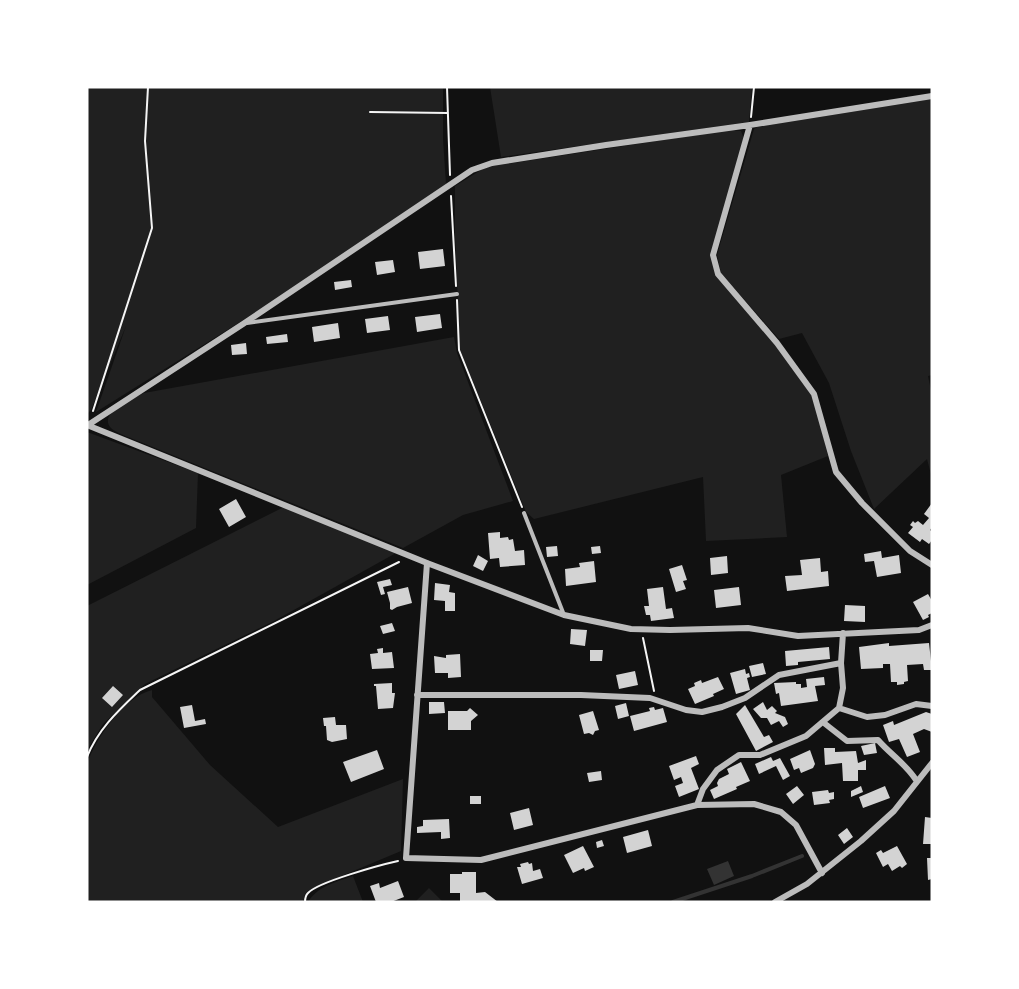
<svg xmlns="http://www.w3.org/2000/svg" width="1019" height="989" viewBox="0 0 1019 989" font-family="Inter,sans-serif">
  <rect width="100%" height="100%" fill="#111"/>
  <path fill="#202020" d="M87 87H443V139L446 184 352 252 96 412 126 326 91 410 87 414Z
    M490 87H752L749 122 501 157Z
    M932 99V375L928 376 932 395V478L927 459 874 509 851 451 829 383 802 333 779 339 721 273 717 255 754 129 757 127Z
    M728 130 741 131 744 139 714 244 716 274 776 344 813 396 828 456 781 475 787 537 706 541 703 477 534 519 526 512 460 350 455 235V186L486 167Z
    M454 337 457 353 513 501 463 515 403 548 128 437C123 435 115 432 111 428 97 413 134 398 144 393Z
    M87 432 198 473 196 528 87 585Z
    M284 507 396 553 274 621 145 684 103 724 87 750V606Z
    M152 690V697L210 765 278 827 403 779 401 851 313 888 305 894 303 902H87V763C97 737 124 697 152 690Z
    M353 876 363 902H308C318 886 336 882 353 876Z
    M429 888 443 902H415Z"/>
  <path fill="#333" d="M728 861 734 876 714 885 707 869Z"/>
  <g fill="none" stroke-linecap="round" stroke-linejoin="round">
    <path stroke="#333" stroke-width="4" d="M673 902 752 876 802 856"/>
  </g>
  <path fill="#d3d3d3" d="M443 249 445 266 420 269 418 252Z
    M393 260 395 272 377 275 375 262Z
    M351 280 352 287 335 290 334 282Z
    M440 314 442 328 417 332 415 317Z
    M388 316 390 330 367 333 365 319Z
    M338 323 340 338 314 342 312 327Z
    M287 334 288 342 267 344 266 337Z
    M246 343 247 354 232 355 231 345Z
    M236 499 246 517 229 527 219 509Z
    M932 503V527L930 530 932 532V540L929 544 922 539 920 542 908 533 913 527 910 525 913 521 915 523 918 521 923 525 929 518 924 514Z
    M500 532V538L508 537 509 540 513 539 515 551 524 550 525 565 500 567 499 558 490 559 488 533Z
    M557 546 558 556 547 557 546 547Z
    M600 546 601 553 592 554 591 547Z
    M881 551 882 558 899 555 901 573 877 577 874 561 865 562 864 554Z
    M478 555 488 561 483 571 473 566Z
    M727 556 728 573 711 575 710 558Z
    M820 558 821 572 828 571 829 586 787 591 785 576 802 575 800 560Z
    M594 561 596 582 566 586 565 569 580 567 579 563Z
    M682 565 687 580 683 581 686 589 676 592 669 569Z
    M390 579 392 585 383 587 385 594 381 595 377 582Z
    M435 583 450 585 449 592 455 593V611H445V601L434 600Z
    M408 587 412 603 397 607 392 610 390 609V603L387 592Z
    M663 587 666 609 672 608 674 618 651 621 650 615H646L644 606H649L647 589Z
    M739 587 741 605 716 608 714 590Z
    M928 594 932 601V613L928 615 929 617 923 620 913 602Z
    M845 605 865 606V622L844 621Z
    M392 623 395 631 383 634 380 626Z
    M571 629 587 630 585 646 570 644Z
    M889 643V646L929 643 932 670H924L923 664 907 665 908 681 904 682V684L897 685V682H891L890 664H883V668L861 669 859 647Z
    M829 647 830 659 798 662V665L786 666 785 651Z
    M383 648V653L392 652 394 668 372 669 370 654 378 653 377 649Z
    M590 650H603L602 661H590Z
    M460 654 461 677 448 678V673H435L434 656 446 658V655Z
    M763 663 766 674 752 677 749 666Z
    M745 669 746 674 749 673 750 677 747 678 750 690 736 694 730 673Z
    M635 671 638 685 619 689 616 675Z
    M718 677 724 689 713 694 714 696 695 704 688 689 695 686 694 683 701 680 702 683Z
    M824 677 825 685 815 686 818 701 781 706 779 693 776 694 774 683 796 682V684H801V688L807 687 806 679Z
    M392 683V693H395L393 708 378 709 376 686H374V684Z
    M113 686 123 695 112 707 102 698Z
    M429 702H444L445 713 429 714Z
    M763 702 767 710 772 706 777 711 775 713 785 717 788 724 783 727 779 721 771 725 767 718H761L753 709Z
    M626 703 629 716 618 719 615 706Z
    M192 705 195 721 205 719 206 724 184 728 180 707Z
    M745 705 764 737 769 735 773 742 756 751 736 714Z
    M654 707 655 710 663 708 667 722 634 731 630 716 650 711 649 708Z
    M470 708 478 715 471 721V730H448V711H467Z
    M593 711 599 730 595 731 593 735 589 733 584 734 579 715Z
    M926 712 932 714V732L924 729 913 734 920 752 907 757 899 739 889 742 883 725 893 721 894 725Z
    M335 717 336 725H346L347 739 332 742 327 740 326 726H324L323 718Z
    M875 743 877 753 864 755 861 746Z
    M824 748H835V752L856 751 858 763 866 760V770H858V781H843L842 763 825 765Z
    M377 750 384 769 351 782 343 762Z
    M810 750 815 764 813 768 801 773 799 768 794 770 790 759Z
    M696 756 699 764 691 768 699 789 679 797 675 786 683 783 681 777 674 780 669 766Z
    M771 757 773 761 780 758 790 776 783 780 776 766 759 774 755 764Z
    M741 762 750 781 736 787 737 789 714 799 710 790 718 786 717 783 719 779 729 774 727 769Z
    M601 771 602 780 589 782 587 773Z
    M797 786 804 795 793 804 786 794Z
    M861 786 863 792 851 797V791Z
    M885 786 890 798 863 808 859 797Z
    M828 790 829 793 834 792V799L829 800 830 803 814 805 812 792Z
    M470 796H481V804H470Z
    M529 808 533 825 514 830 510 813Z
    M925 817 932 818V844H923Z
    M449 819 450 838 441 839V832L417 833V827L423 826V820Z
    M847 828 853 837 844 844 838 835Z
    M648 830 652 846 627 853 623 837Z
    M602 840 604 846 597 848 596 842Z
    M583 846 594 867 585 871 584 868 573 873 564 855Z
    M897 846 907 864 902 868 900 866 892 871 888 864 883 867 876 853 881 850 883 853Z
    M927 858H932V879L928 880Z
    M528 862 529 864 532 863 533 871 540 869 543 878 522 884 517 867H521L520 864Z
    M462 872H476V893L485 892 498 902H460V893H450V874H462Z
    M398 881 404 897 391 902H376L370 886 379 883 380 888Z"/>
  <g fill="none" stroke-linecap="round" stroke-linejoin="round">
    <path stroke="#f5f5f5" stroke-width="2" d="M447 87 450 175
      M370 112 448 113
      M751 117 754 87
      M451 196 456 286
      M457 300 459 350 522 507
      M93 411 152 228 145 141 148 87
      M643 638 654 691
      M87 757C98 729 119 710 140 690L399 562
      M305 902C305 899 306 895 308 893 318 882 380 865 398 861"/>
    <path stroke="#bcbcbc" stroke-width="4" d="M247 323 457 294
      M524 513 564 615"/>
    <path stroke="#bcbcbc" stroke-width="6" d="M750 125 713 255 718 274 777 343 814 394 836 472 862 503 910 551 932 565
      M87 425 427 563 564 615 631 629 670 630 748 628 798 636 919 630 932 625
      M88 425 243 324 472 170 492 163 606 145 750 125 932 96
      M427 563 406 858 481 860 697 805 754 804 781 812 796 825 822 873
      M417 695H581L650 698 686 710 702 712 722 707 745 698 779 675 841 663
      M839 708 867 717 885 715 916 704 932 706
      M824 723 847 741 878 740C890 754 906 764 916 780
      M697 805 703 789 717 770 739 755H760L806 736 839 708 843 688 841 663 843 633
      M775 902 807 884 861 841 894 811 932 763"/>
  </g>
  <rect width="1019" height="989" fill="none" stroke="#ffffff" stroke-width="177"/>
</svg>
